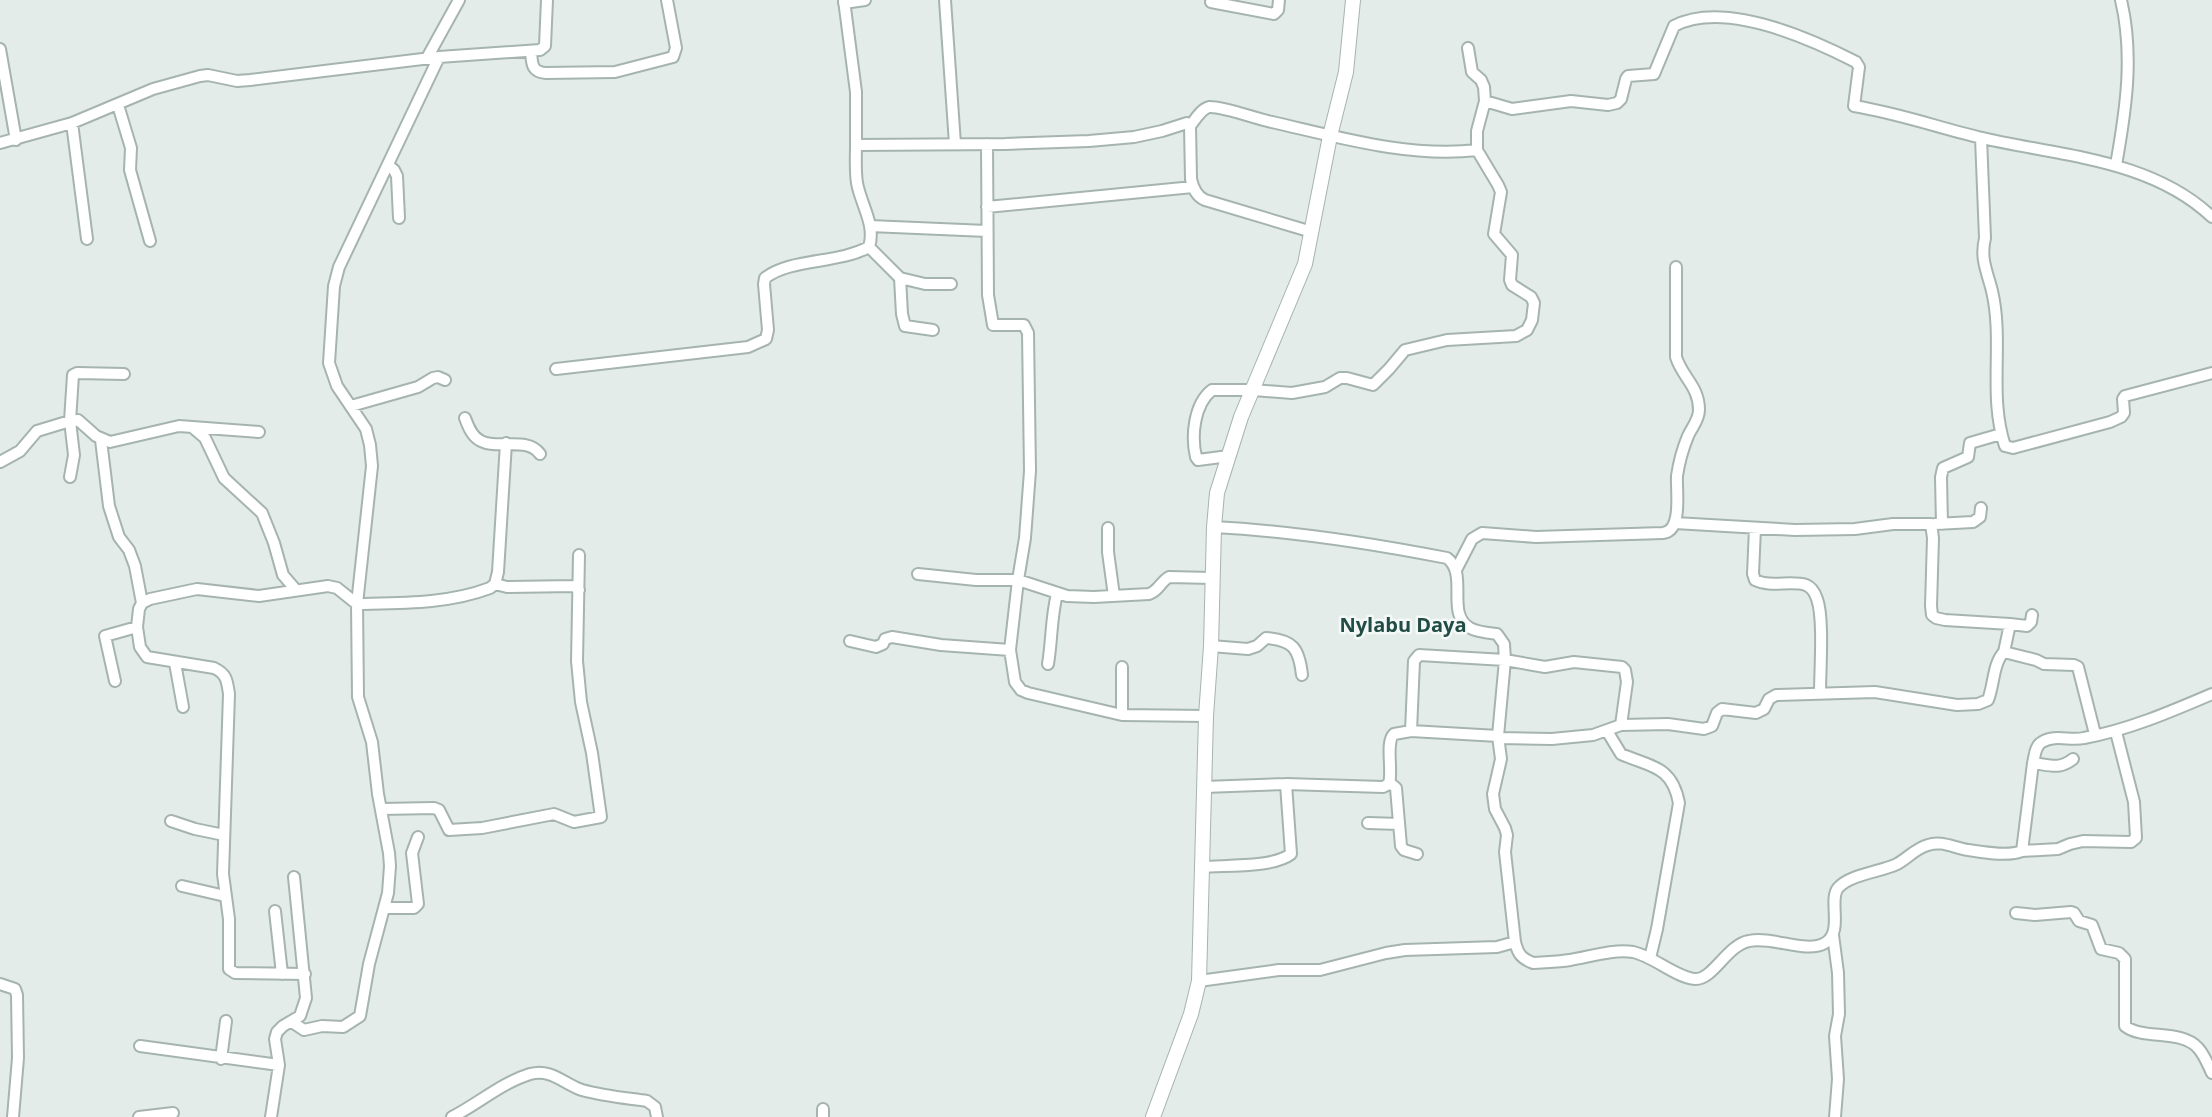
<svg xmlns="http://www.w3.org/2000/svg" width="2212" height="1117" viewBox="0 0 2212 1117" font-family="'Open Sans',sans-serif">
  <rect width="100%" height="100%" fill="#e3ece9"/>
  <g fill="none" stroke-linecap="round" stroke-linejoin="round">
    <g stroke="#a6b4b0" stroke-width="14">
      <path id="minor" d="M844 0 856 92V145L1005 144 1089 141 1134 137 1162 131 1187 123 1190 126 1191 179C1193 188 1196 196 1205 200L1312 232
        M945 0 955 144
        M1211 2 1274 14 1278 10 1279 0
        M844 3 865 0
        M1468 48 1472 72 1481 80 1484 87 1485 101
        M0 49 16 140
        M531 51C532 63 531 72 546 73L615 72 673 57 676 48 667 0
        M427 58 459 0
        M118 105 131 148 130 170 150 241
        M72 123 87 239
        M1190 126C1195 120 1201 109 1209 107 1223 106 1256 119 1272 122 1338 137 1409 158 1477 150
        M1981 138 1985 238C1980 259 1987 271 1992 291 2004 342 1988 396 2005 446L2013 448 2110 422 2121 417 2124 413 2123 399 2125 396 2212 373
        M0 143 72 123 153 89 200 76 208 75 237 81 250 80 439 57 540 50 545 46 547 0
        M987 144 988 295 993 325H1024L1028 333 1030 471 1025 538 1018 580 1010 650 1015 682 1021 690 1028 693 1122 715 1206 716
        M388 165 394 170 397 176 399 218
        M2116 165C2126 109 2134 55 2121 0
        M987 207 1193 187
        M870 226 987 231
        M869 247 900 278 902 314 905 326 933 330
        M900 278 925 284H951
        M556 369 748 347 766 339 768 330 764 284 765 278C791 258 838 264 869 247 876 225 861 205 857 183 855 170 856 158 856 145
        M351 406 418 387 433 378 438 377 445 380
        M465 418C468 426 472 437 481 441 497 450 528 436 540 454
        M192 427 205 438 224 478 262 513 274 543 283 575 296 590
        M101 440 109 506 119 537 129 550 135 566 142 603
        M1229 456 1198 460 1196 457C1191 436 1194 404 1212 390H1253L1292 393 1325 387 1340 378H1347L1373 385 1389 369 1405 350 1447 340 1516 336 1527 330 1532 320 1534 303 1531 297 1512 285 1510 280 1512 255 1494 234 1501 192 1498 185 1477 150V131L1485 101 1512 109 1571 101 1608 105 1617 103 1621 99 1626 79 1628 76 1654 74 1674 26C1724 0 1809 38 1856 62L1859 67 1854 106C1897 113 1937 127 1978 137 2057 156 2150 158 2212 217
        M0 462 20 451 37 431 70 421 73 375 77 373 124 374
        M70 477 74 455 70 421 78 420 96 436 110 442 179 426 259 432
        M1675 523 1795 530 1855 529 1893 524H1931L1933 538 1931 606 1932 615 1936 618 1945 620 2010 624 2004 652
        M1935 524 1973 522 1980 517 1981 508
        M1942 524 1941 477 1943 468 1968 457 1970 443 2001 434
        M1214 527C1293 531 1370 543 1447 558 1469 574 1445 614 1470 628 1477 632 1489 633 1497 634L1504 644 1505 660 1498 736 1501 759 1493 794 1495 809 1505 828 1507 835 1505 852 1515 942C1518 954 1521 958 1533 963 1545 962 1558 962 1570 960 1589 957 1613 949 1633 952 1653 956 1677 978 1695 979 1713 980 1727 945 1749 941 1773 936 1806 954 1825 943 1844 932 1828 900 1838 888 1850 874 1881 872 1897 864 1908 858 1916 848 1928 845 1941 840 1954 848 1968 850 1982 852 2008 857 2022 851L2033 763C2035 755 2035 746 2042 742 2055 734 2070 741 2084 738 2128 730 2170 712 2212 694
        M1108 528V552L1114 596
        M1755 528 1753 574 1755 580C1771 588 1790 580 1806 585 1811 587 1815 593 1817 599 1824 618 1820 670 1820 693
        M1456 570 1472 539 1482 533 1536 537 1663 533C1683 531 1676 490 1677 476 1679 462 1683 448 1688 436 1692 427 1699 420 1699 410 1699 386 1682 377 1676 357V267
        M918 574 976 580H1018L1067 596 1094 597 1149 594C1159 591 1160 582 1169 577L1212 578
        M495 584 507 587 574 586 579 590
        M2010 624 2027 626 2031 622 2032 615
        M850 641 876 647 883 644 885 639 892 637 941 645 1010 650
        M1211 646 1248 649 1257 646 1266 638C1293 640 1299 648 1302 675
        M175 663 183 707
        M1048 664C1052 640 1051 617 1057 594
        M1122 667V715
        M115 681 105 636 137 627
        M1411 731 1414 661 1419 655 1505 660 1545 667 1574 662 1622 667 1625 670 1627 682 1621 725
        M1607 731 1621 754C1650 767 1672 765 1679 803L1657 929 1650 958
        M1499 738 1552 739 1593 735 1621 725 1668 724 1704 729 1712 726 1717 713 1722 709 1756 713 1764 709 1769 699 1776 695 1875 692 1957 705 1978 704 1988 700C1994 685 1993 663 2004 652L2036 660 2044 664 2074 665 2078 667 2095 734
        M2033 763C2050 765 2059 770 2073 759
        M1389 782 1396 788 1401 846 1404 850 1417 854
        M1204 787 1286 784 1383 787 1389 784C1393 770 1385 742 1394 734L1411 731 1498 736
        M381 809 434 808 439 810 449 830 482 828 554 814 574 822 601 817 592 753 581 702 577 661 579 555
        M171 821 195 829 224 835
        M1368 823 1399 824
        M2022 851 2058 849 2070 844 2083 841 2131 842 2136 838 2134 802 2116 732
        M1202 867C1227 865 1272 868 1291 854L1286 784
        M182 886 225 896
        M385 908H414L418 904 412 853 418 837
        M275 911 282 974
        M2016 913 2035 915 2071 912 2074 913 2079 921 2092 925 2101 949 2119 953 2125 959V1026C2142 1040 2182 1029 2198 1048 2204 1054 2208 1065 2212 1073
        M1833 935 1838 973 1839 1014 1835 1036 1838 1079 1835 1117
        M305 974 235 973 229 969V919L223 874 229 694C227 681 227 674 214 668L147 657 140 647 137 627 139 609 142 603 150 599 197 589 259 596 328 586 337 588 357 604C401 603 448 604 490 588L495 584 498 572 506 443
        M1199 981 1279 970H1320L1386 953 1405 950 1497 947 1515 942
        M0 984 15 989 17 995 18 1058 13 1117
        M292 1022 304 1030 322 1026 343 1027 360 1016 369 964 388 893 390 866 389 853 378 794 372 742 358 697 357 604 372 466 370 445 366 429 337 386 329 363 334 286 339 267 439 57
        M140 1046 279 1065
        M221 1059 226 1021
        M823 1109V1117
        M139 1117 173 1113
        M271 1117 279 1065 275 1039 277 1032 283 1026 300 1016 306 998 294 877
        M452 1117C478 1104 501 1083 530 1074 551 1068 564 1084 582 1090 603 1096 626 1098 647 1101L655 1107 657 1117"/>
    </g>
    <g stroke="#a6b4b0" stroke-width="16">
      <path id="tertiary" d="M1153 1117 1191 1014 1199 981 1206 716 1211 646 1214 527 1217 493 1241 417 1305 264 1330 136 1346 72 1353 0"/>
    </g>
    <use href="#minor" stroke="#fff" stroke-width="10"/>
    <use href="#tertiary" stroke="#fff" stroke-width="14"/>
  </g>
  <g text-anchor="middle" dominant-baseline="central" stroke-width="5" stroke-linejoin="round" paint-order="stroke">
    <g font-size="20" font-weight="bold" fill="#224d46" stroke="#f4f9f7">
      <text x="1403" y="624">Nylabu Daya</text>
    </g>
  </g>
</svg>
